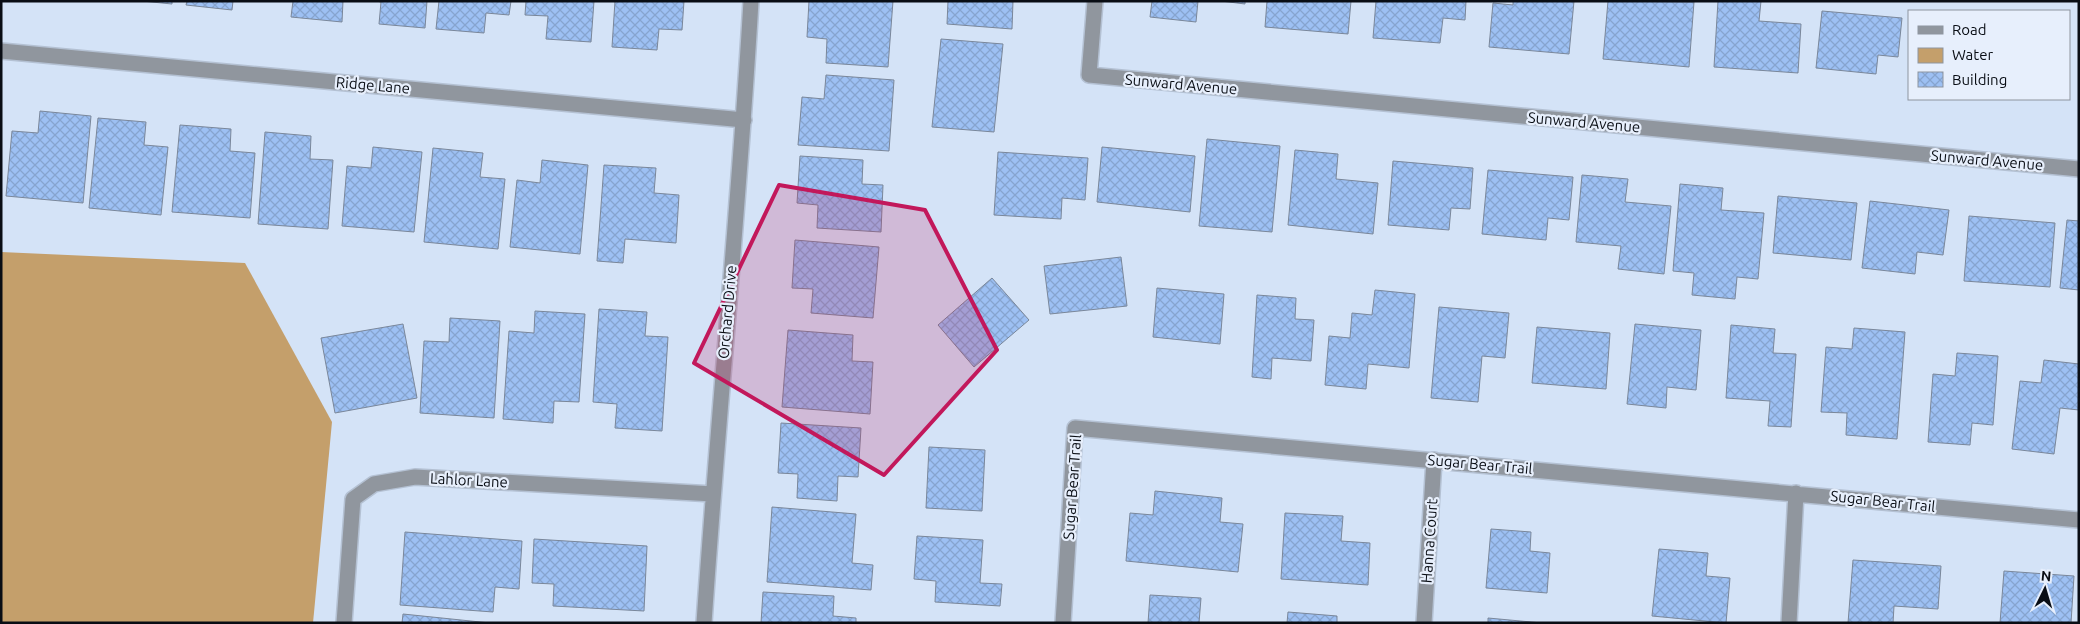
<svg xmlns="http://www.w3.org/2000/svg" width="2080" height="624" viewBox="0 0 2080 624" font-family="Ubuntu,sans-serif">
  <defs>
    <pattern id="building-cross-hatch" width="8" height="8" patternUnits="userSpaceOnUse" patternTransform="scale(1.25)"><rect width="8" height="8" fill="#9dc0f3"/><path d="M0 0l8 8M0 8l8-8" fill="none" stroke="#86a4cf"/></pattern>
  </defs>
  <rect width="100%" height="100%" fill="#d4e3f7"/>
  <path fill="#c49f6b" d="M1 252 245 263 332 422 313 623H1Z"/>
  <path fill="url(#building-cross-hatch)" stroke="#7a879a" d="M142 1H172V4Z
    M187 1H233L232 10 186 5Z
    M293 1H343L342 22 291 17Z
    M376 1H427L425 28 379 24 381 2Z
    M439 1H511L509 15 486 13 484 33 436 29Z
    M526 1H594L591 42 546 39 548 16 525 15Z
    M615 1H684L682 30 659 29 657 50 612 47Z
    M809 1H893L888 67 826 63 827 39 807 37Z
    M948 1H1013L1012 29 947 24Z
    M1152 1H1198L1196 22 1150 17Z
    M1221 1H1245V4Z
    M1267 1H1351L1348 34 1265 27Z
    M1376 1H1466L1465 20 1443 18 1440 43 1373 38Z
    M1513 1H1574L1569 54 1489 47 1493 3 1513 5Z
    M1608 1 1694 2 1689 67 1603 59Z
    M1718 1H1761L1759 21 1801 24 1798 73 1714 67Z
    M1822 11 1902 18 1898 57 1878 55 1876 74 1816 68Z
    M941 39 1003 44 994 132 932 127Z
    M826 75 894 80 889 151 798 145 802 97 824 99Z
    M40 111 91 116 83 203 6 196 12 131 38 133Z
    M98 118 146 122 144 145 168 147 161 215 89 208Z
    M180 125 231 129 230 151 255 153 250 218 172 212Z
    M265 132 311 136 310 159 333 160 328 229 258 224Z
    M1207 139 1280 146 1272 232 1199 226Z
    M373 147 422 152 414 232 342 226 347 166 371 168Z
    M1102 147 1195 156 1190 212 1097 202Z
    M433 148 483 153 480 177 505 179 498 249 424 242Z
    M1295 150 1338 154 1336 179 1378 183 1373 234 1288 225Z
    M998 152 1088 158 1085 200 1062 198 1061 219 994 215Z
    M800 156 863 160 862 184 883 185 881 232 817 228 818 205 797 203Z
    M542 160 588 165 580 254 510 247 517 180 540 183Z
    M1393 161 1473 168 1470 209 1451 208 1449 230 1388 225Z
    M604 165 656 168 654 193 679 195 676 243 625 239 623 263 597 261Z
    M1488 170 1573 177 1569 220 1548 218 1546 240 1482 234Z
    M1582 175 1628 179 1625 202 1671 206 1664 274 1618 269 1621 246 1576 242Z
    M1680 184 1723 188 1721 210 1764 213 1758 279 1737 277 1735 299 1692 295 1694 273 1673 271Z
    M1778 196 1857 203 1851 260 1773 253Z
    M1870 201 1949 210 1943 255 1917 252 1915 274 1862 268Z
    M1969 216 2055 223 2050 287 1964 281Z
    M2067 220 2079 221V290L2060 288Z
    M795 240 879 247 873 318 811 313 813 289 792 288Z
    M1121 257 1127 306 1050 314 1044 266Z
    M992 278 1029 320 974 367 938 325Z
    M1157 288 1224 294 1220 344 1153 337Z
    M1375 290 1415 294 1409 368 1368 364 1366 389 1325 385 1329 336 1350 338 1352 313 1372 315Z
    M1257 295 1296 298 1295 319 1314 320 1311 361 1272 358 1271 379 1252 377Z
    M1439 307 1509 313 1505 358 1482 356 1478 402 1431 398Z
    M599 309 647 312 645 336 668 337 662 431 615 428 617 404 593 402Z
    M535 311 585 314 579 402 554 401 553 423 503 419 509 331 534 333Z
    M450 318 500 321 494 418 420 413 424 341 449 342Z
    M403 324 417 398 335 413 321 338Z
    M1635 324 1701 330 1696 390 1667 387 1666 408 1627 404Z
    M1731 325 1775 329 1773 353 1796 354 1791 427 1768 426 1770 401 1726 398Z
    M1537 327 1610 333 1606 389 1532 383Z
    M1854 328 1905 332 1897 439 1846 435 1847 413 1821 412 1826 347 1852 349Z
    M788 330 853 335 852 361 873 362 870 414 782 407Z
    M1957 353 1998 356 1993 425 1972 423 1970 445 1928 442 1933 374 1955 376Z
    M2044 360 2079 364V410L2060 408 2054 454 2012 449 2020 381 2041 383Z
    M781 423 861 428 858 477 838 476 837 501 797 498 798 474 778 473Z
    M929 447 985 450 982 511 926 508Z
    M1155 491 1222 498 1220 522 1243 524 1238 572 1126 561 1130 513 1153 515Z
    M772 507 856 514 852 563 873 565 871 590 767 582Z
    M1285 513 1343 516 1341 541 1370 543 1368 585 1281 579Z
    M1491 529 1531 532 1530 551 1550 553 1547 593 1486 588Z
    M405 532 522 541 519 589 495 587 493 612 400 605Z
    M917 536 983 540 980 583 1002 584 1000 606 935 602 936 581 914 579Z
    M534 539 647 546 644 611 553 606 554 584 532 583Z
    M1659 549 1708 553 1706 576 1730 578 1726 623 1652 616Z
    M1853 560 1941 566 1938 609 1894 606 1893 623H1848Z
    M2004 571 2074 576 2071 623H2000Z
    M763 592 834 596 833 616 856 618V623H761Z
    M1150 595 1201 598 1199 623H1148Z
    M1288 612 1337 616V623H1287Z
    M403 614 490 623H402Z
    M1488 618 1542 623H1488Z"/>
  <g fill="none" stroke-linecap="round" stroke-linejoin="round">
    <g stroke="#b4c1d3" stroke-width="18">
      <path id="minor" d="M1095 1 1089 75 2079 169
        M1 51 744 120
        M344 623 353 499 374 484 415 477 713 494
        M704 623C718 415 739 209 751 1
        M1063 623 1075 428 2079 520
        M1424 623 1434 460
        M1789 623 1796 493"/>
    </g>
    <use href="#minor" stroke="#90969e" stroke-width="15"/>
  </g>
  <path fill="#c2185b" fill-opacity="0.2" stroke="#c2185b" stroke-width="4" stroke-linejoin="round" d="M779 185 925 210 997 350 884 475 694 363Z"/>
  <g text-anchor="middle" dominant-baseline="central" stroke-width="4.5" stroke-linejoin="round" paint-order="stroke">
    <g font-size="15" fill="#090d14" stroke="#e7effc">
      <text transform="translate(1181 84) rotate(5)">Sunward Avenue</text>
      <text transform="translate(373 85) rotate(5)">Ridge Lane</text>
      <text transform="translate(1584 122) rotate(5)">Sunward Avenue</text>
      <text transform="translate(1987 160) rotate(5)">Sunward Avenue</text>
      <text transform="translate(727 312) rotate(-85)">Orchard Drive</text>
      <text transform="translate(1480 464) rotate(5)">Sugar Bear Trail</text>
      <text transform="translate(469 480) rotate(3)">Lahlor Lane</text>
      <text transform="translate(1072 487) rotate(-86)">Sugar Bear Trail</text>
      <text transform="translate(1883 501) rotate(6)">Sugar Bear Trail</text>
      <text transform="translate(1429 541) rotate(-86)">Hanna Court</text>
    </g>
  </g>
  <rect width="2080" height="624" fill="none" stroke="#090d14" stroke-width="5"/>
  <rect x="1908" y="10" width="162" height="90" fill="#e7effc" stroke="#8e959f"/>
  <rect x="1918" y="26" width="25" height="8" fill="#90969e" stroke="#8e959f"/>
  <text x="1952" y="35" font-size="15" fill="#090d14">Road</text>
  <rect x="1918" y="48" width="25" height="15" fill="#c49f6b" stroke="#8e959f"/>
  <text x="1952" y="60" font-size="15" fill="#090d14">Water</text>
  <rect x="1918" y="72" width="25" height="15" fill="url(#building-cross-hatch)" stroke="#8e959f"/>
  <text x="1952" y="85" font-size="15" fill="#090d14">Building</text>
  <g transform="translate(2045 589) rotate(5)" stroke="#e7effc" stroke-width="4" paint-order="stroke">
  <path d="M0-4L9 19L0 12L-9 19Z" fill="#090d14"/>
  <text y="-8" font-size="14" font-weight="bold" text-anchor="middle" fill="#090d14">N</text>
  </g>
</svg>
